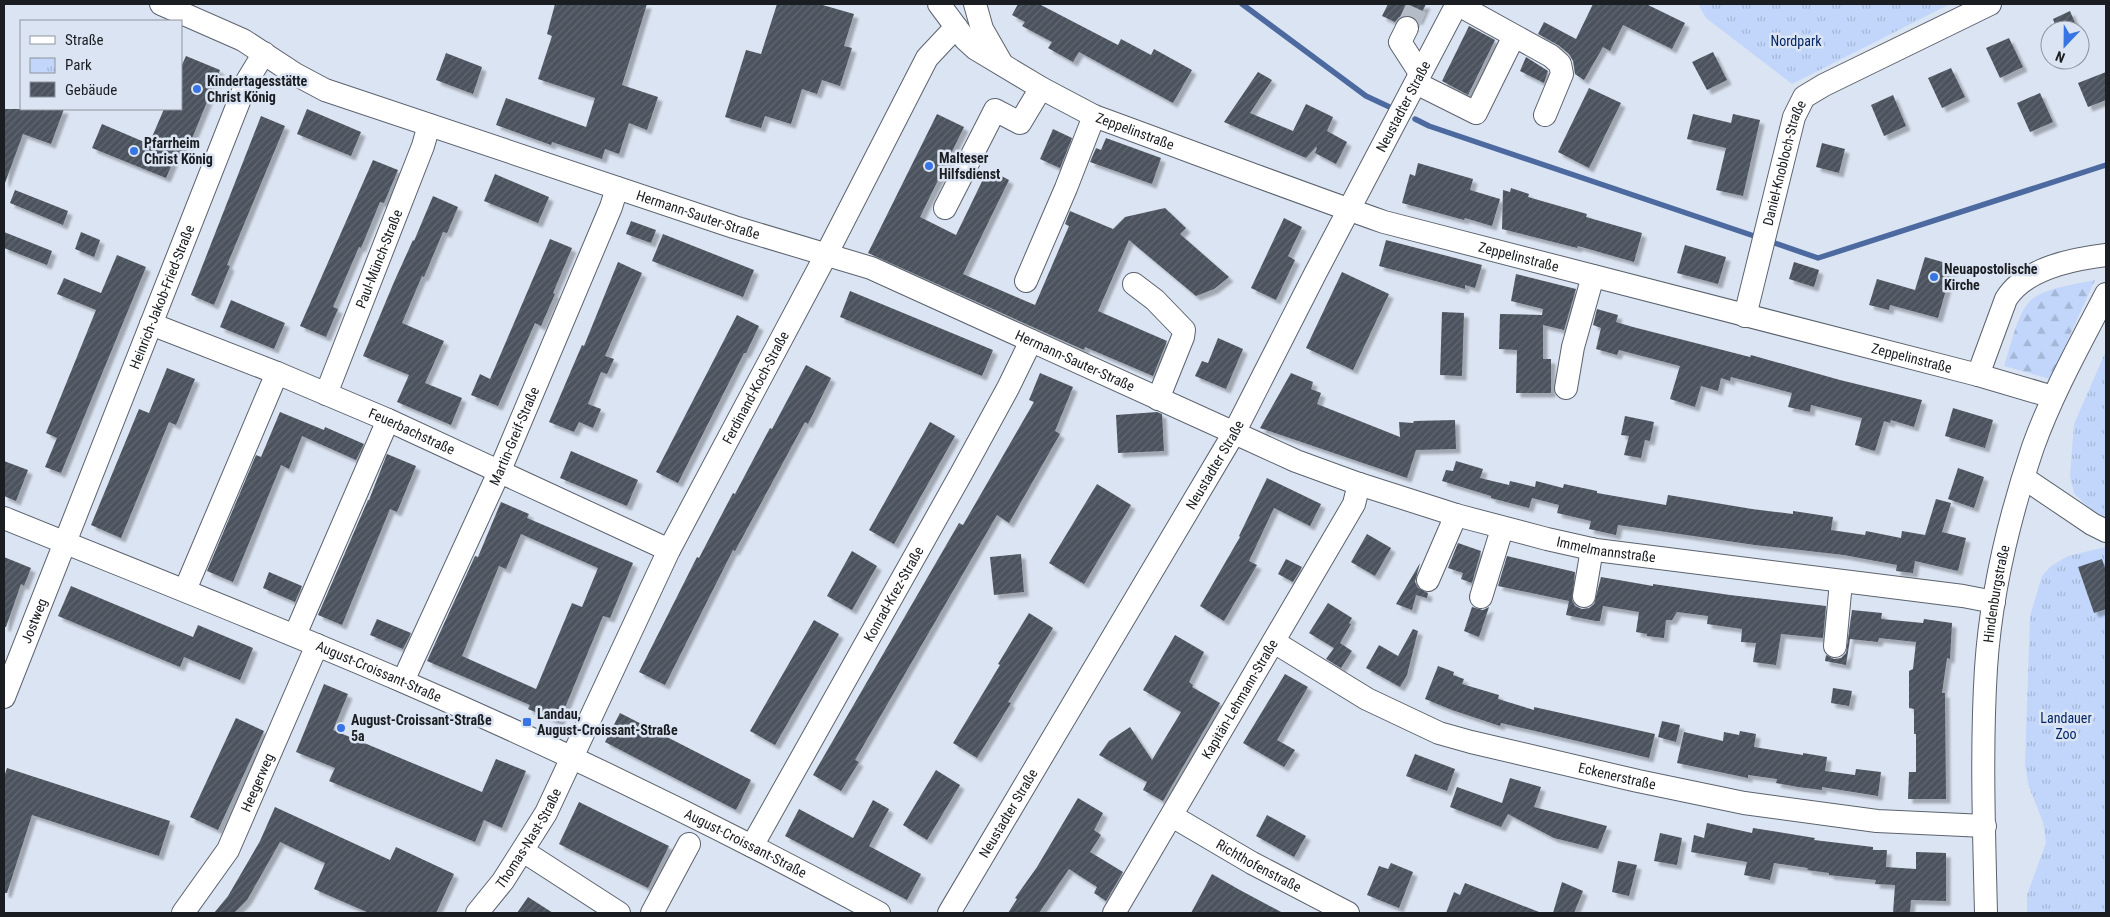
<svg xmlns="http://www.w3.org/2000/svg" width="2110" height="917" viewBox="0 0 2110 917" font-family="'Roboto Condensed',sans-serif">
  <defs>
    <pattern id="forest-firs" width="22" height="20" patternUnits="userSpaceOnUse" patternTransform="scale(1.25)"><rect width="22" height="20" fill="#c1d6fa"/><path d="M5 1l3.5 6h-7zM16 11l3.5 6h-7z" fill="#a5b7d6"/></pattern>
    <pattern id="park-tufts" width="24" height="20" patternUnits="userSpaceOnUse" patternTransform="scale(1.25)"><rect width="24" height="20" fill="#c1d6fa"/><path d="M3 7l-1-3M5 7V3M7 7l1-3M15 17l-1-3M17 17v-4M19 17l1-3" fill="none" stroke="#a5b7d6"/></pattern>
    <pattern id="building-hatch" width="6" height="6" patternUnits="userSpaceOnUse" patternTransform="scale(1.25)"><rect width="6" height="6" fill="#4c535e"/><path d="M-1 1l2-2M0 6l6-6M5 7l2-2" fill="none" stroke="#626871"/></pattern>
    <filter id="shadow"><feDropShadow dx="4.5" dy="4.5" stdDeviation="1" flood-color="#0004"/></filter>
  </defs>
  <rect width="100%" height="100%" fill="#dbe4f2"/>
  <path fill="url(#forest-firs)" d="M2095 280 2050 379 2004 366C2010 349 2017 314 2030 301 2043 288 2077 284 2095 280Z"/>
  <path fill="url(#park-tufts)" d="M1698 4H1950L1792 84 1706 18Z
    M2106 351V518L2088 507 2074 493 2070 476 2074 424Z
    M2106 547V913H2027V895L2046 843 2043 822 2029 787 2025 765 2030 616 2042 576 2051 566 2068 556Z"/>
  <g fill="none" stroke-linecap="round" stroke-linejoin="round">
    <path stroke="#4c6a9f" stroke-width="5.5" d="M1242 4 1366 96 1396 110
      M1415 119 1429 126 1760 238
      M1769 241 1818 258 2106 165"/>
  </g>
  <path fill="url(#building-hatch)" fill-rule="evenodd" filter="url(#shadow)" d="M555 4H647L622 85 658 97 647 130 629 123 619 154 605 149 602 159 552 142 551 145 496 125 506 98 586 127 595 98 538 79 552 36 547 34Z
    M777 4H819L854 14 844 46 852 48 840 86 822 80 817 94 802 89 791 124 765 116 761 128 725 117 746 50 761 54Z
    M1018 4H1039L1118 45 1121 39 1151 55 1154 49 1192 70 1173 103 1079 52 1073 62 1048 48 1052 42 1022 26 1025 22 1012 15Z
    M1388 4H1426L1418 21 1412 16 1406 15 1399 17 1395 22 1382 16Z
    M1593 4H1646L1685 23 1672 49 1623 25 1610 51 1603 47 1584 80 1575 74 1573 61 1569 54 1558 45 1538 34 1544 22 1576 39Z
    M2070 11 2078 30H2057L2053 19Z
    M1469 26 1495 40 1468 95 1442 81Z
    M2009 38 2023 67 2000 78 1986 48Z
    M1713 52 1727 80 1707 90 1692 62Z
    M446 53 482 67 473 94 436 80Z
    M186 56 220 70 184 158 176 155 166 178 92 148 102 124 149 144 164 109H181V67Z
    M1526 57 1548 71 1544 83 1520 71Z
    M1951 68 1965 97 1942 108 1928 78Z
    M1258 72 1272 80 1250 113 1293 131 1306 104 1333 117 1327 131 1347 142 1336 164 1315 153 1317 148 1316 147 1306 158 1224 122Z
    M2106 72V100L2088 107 2078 83Z
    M1589 88 1621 103 1589 168 1558 152Z
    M2040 93 2053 122 2030 132 2017 103Z
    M1893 95 1906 126 1884 136 1871 105Z
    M4 109H64L51 144 23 134 5 183 4 182Z
    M307 109 361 132 351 156 297 134Z
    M937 114 964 127 920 217 956 235 988 169 1009 180 963 274 1035 305 1069 226 1065 224 1070 211 1113 229 1125 217 1165 208 1186 228 1180 234 1229 277 1214 289 1196 296 1129 240 1098 311 1167 341 1153 376 1085 347 1084 350 868 253Z
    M1693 114 1731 123 1733 114 1760 120 1743 196 1716 190 1726 148 1687 139Z
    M261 116 285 126 227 265 230 266 214 305 191 295Z
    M1053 129 1072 138 1060 168 1040 159Z
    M1106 138 1161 158 1152 184 1090 162 1096 148 1101 150Z
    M1822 143 1845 149 1839 173 1816 167Z
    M373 160 398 170 384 203 380 202 361 248 359 247 333 307 338 309 326 337 300 326Z
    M1418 163 1473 179 1470 190 1500 199 1492 226 1465 218 1464 220 1402 203 1410 174 1415 176Z
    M495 174 549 197 538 223 484 201Z
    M1511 188 1529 194 1528 197 1587 214 1586 217 1642 233 1634 262 1578 246 1577 248 1502 229 1503 190 1510 192Z
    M15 190 68 211 63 225 10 203Z
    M433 196 458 207 447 233 443 232 424 277 422 276 402 323 444 341 425 383 462 398 451 425 397 402 409 375 363 356 394 282 413 240 414 241Z
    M1284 218 1302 227 1288 256 1295 260 1276 300 1251 288Z
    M631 221 656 230 651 243 626 234Z
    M4 232 52 251 47 265 4 248Z
    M81 232 100 240 94 257 75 249Z
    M663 234 754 270 743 297 652 261Z
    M550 239 572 248 553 293 555 294 541 326 535 323 498 406 471 395 480 374 490 379Z
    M1386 240 1482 265 1475 288 1465 285V289L1379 266Z
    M1685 245 1726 257 1718 284 1677 273Z
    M117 255 146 267 61 473 45 467 57 438 46 433 96 310 57 294 64 278 101 293Z
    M1925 257 1953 265 1938 318 1890 305 1889 310 1869 305 1877 279 1915 290Z
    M618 262 642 273 605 356 614 359 607 374 601 372 588 404 601 409 593 428 579 422 574 432 549 422 582 345 584 346Z
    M1794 262 1819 270 1814 287 1789 279Z
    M1342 272 1389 294 1353 370 1306 348Z
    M1516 274 1576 289 1564 330 1543 325V359H1551V393H1516L1517 350 1499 349 1500 314 1542 315 1543 309 1511 301Z
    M850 291 993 350 982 376 840 317Z
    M231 300 285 323 274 349 220 327Z
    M1597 309 1618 315 1616 322 1633 327 1750 357 1751 355 1840 380 1922 400 1914 427 1891 420 1890 423 1884 421 1875 451 1855 445 1862 418 1811 405 1810 412 1788 407 1792 393 1731 377 1730 381 1721 378 1718 391 1701 386 1695 407 1670 399 1680 366 1619 350 1617 355 1596 349 1601 328 1593 325Z
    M1442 312 1464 313 1462 376 1440 375Z
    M737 315 759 326 746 353H744L678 483 656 472Z
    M1218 338 1243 349 1226 389 1195 376 1202 361 1208 363Z
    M806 365 831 378 808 424 805 422 735 551 733 550 665 685 639 672 697 557 699 558 733 493 735 494 770 428 772 429Z
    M167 368 195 379 176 425 169 422 121 538 91 525 139 409 149 413Z
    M1040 373 1073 387 1055 431 1060 434 1009 523 997 515 855 760 859 762 841 791 813 775 959 523 963 525 1034 402 1029 400Z
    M1291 373 1313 382 1311 389 1321 393 1317 404 1400 437 1399 422 1413 423 1414 421 1455 420 1456 449 1416 450 1407 478 1260 428Z
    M1953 408 1993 420 1985 448 1945 436Z
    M280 412 324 430 325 427 364 444 356 460 302 436 289 469 281 465 233 582 207 571 256 455 261 457Z
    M1157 412 1162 414 1164 451 1118 453 1116 415Z
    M1625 416 1654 422 1650 441 1645 440 1641 458 1624 455 1629 436 1621 435Z
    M930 422 955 436 894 544 869 530Z
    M571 451 638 480 627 506 560 478Z
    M387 454 416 466 397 512 390 509 342 625 318 615 368 500H369Z
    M4 461 28 470 16 501 4 496Z
    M1456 461 1483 469 1480 478 1509 485 1510 481 1535 487 1536 481 1563 488 1564 484 1597 491V493L1666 505 1668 495 1752 509 1793 514V511L1833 517 1831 530 1865 535 1866 531 1901 538 1902 531 1925 535 1936 499 1951 503 1942 532 1966 538 1958 571 1915 561 1913 573 1896 571 1897 565 1844 555 1755 545 1618 525 1616 535 1589 529 1591 521 1557 513 1559 505 1532 498 1529 508 1491 498V496L1442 481 1446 470 1453 471Z
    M1958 468 1984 477 1974 508 1948 499Z
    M1267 478 1321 504 1310 526 1274 508 1249 561 1257 565 1224 621 1200 606 1240 537 1239 536Z
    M1097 484 1131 505 1084 584 1049 563Z
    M501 502 529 514 527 518 633 563 610 618 603 616 559 722 528 709 530 705 427 661 475 556 478 557ZM521 534 598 568 582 607 572 603 536 689 462 656 499 566 506 569Z
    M1367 534 1391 548 1375 576 1351 562Z
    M1458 543 1481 551 1472 583 1461 579 1463 573 1448 568Z
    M852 551 877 566 852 610 827 596Z
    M1021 554 1024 592 994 595 990 557Z
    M1507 556 1575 572 1572 600 1575 606 1582 609 1589 608 1594 604 1601 577 1653 586V584L1730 595 1826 606 1823 638 1781 634 1776 665 1753 662 1756 643 1741 642 1742 629 1707 624 1708 616 1677 612 1672 620H1666L1664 638 1647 636V634L1636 632 1639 612 1603 606 1600 621H1596L1566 615 1569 601 1498 586Z
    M4 557 31 568 24 586 21 584 6 627H4Z
    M1286 559 1302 567 1293 582 1278 574Z
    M2102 559 2106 571V609L2094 613 2078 567Z
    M1420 563 1415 582 1418 588 1428 593 1427 598 1416 595 1412 610 1396 604Z
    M269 572 302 586 295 602 263 588Z
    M71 586 193 637 198 625 253 648 240 680 184 657 180 667 58 616Z
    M1328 603 1352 618 1349 623 1351 624 1340 643 1352 651 1341 668 1326 659 1334 648 1309 633Z
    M1472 607 1483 610 1489 607 1479 637 1464 631Z
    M1852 610 1882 613 1881 619 1923 623 1924 619 1952 623 1950 659 1947 658 1942 693H1945L1946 799H1908L1909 772H1916V734H1914V709L1909 708V671L1913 669 1916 642 1879 638 1878 642 1850 639 1846 665 1825 661 1826 655 1834 659 1841 658 1846 653Z
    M1029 613 1053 628 1008 702 1011 703 977 758 953 743 1000 665 998 664Z
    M377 619 411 633 403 649 370 635Z
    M814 620 839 634 775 745 750 731Z
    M1413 629 1418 631 1407 675 1400 687 1366 668 1379 645 1398 656Z
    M1175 635 1204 652 1189 682 1193 685 1192 687 1220 703 1163 801 1143 790 1147 782 1099 755 1109 741 1130 727 1152 760 1181 712 1143 690Z
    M1438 666 1454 672 1453 675 1464 679 1462 684 1499 695 1498 699 1534 710V707L1655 734 1649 758 1501 723 1500 726 1452 710 1425 699Z
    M1285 674 1308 687 1277 740 1295 750 1284 767 1243 743Z
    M324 684 348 694 333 730 482 792 496 759 526 771 502 828 484 820 475 842 329 781 335 768 296 752Z
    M1833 688 1852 691 1849 706 1831 703Z
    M620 713 751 780 736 810 605 742Z
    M236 718 264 731 218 830 190 817Z
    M1662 721 1680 725 1676 742 1658 737Z
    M1740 731 1756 734 1754 747 1803 755V753L1827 757 1825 771 1855 775 1856 769 1881 772 1878 796 1822 787V790L1798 787 1776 783 1777 779 1748 775V778L1677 763 1684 732 1723 741 1724 732 1739 735Z
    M1415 754 1455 769 1447 791 1406 776Z
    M7 768 170 821 159 856 32 815 7 893H4V777Z
    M936 770 960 785 927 840 903 825Z
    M1510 778 1541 787 1534 807 1607 826 1598 849 1554 838 1508 814 1501 827 1450 807 1457 787 1502 803Z
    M1078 798 1103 813 1094 830 1101 835 1090 852 1123 872 1106 901 1094 893 1097 887 1069 869 1039 913H1008L1017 899 1015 898 1037 867Z
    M873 800 889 809 869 846 921 874 907 900 785 836 799 809 853 838Z
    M579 802 669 846 648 888 559 844Z
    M275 807 390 860 396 847 454 874 436 913H369L314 889 325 863 280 842 247 900 234 913H214L228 896 260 841Z
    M1267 815 1306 836 1294 857 1256 836Z
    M1707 823 1752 833 1753 828 1815 838 1814 840 1873 847V850H1887L1886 867 1916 869V852L1946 853V901L1911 900 1910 913H1893L1895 885 1875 884 1876 880 1829 875V873L1807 870 1808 868 1774 863 1770 880 1744 875 1747 862 1691 852 1694 835 1704 838Z
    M1660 833 1682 838 1677 865 1654 861Z
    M1618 861 1637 865 1629 896 1612 892Z
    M1391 863 1413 872 1399 908 1367 895 1379 866 1388 869Z
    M1212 874 1238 889 1283 913H1191Z
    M1562 882 1583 891 1574 913H1553Z
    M1465 883 1539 912V913H1446L1454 892 1460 895Z
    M528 897 553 913H517Z"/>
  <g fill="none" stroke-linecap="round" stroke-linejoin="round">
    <path stroke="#b4bcc8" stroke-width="22" stroke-dasharray="22 11" stroke-linecap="butt" d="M1407 28 1418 4"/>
    <g stroke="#5b626e" stroke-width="24">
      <g id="minor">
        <path id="s1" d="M161 4 243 40 295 74 325 90 734 227 871 268 1250 440 1296 461 1359 484 1456 515 1547 539 1596 550 1963 596 1994 602"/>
        <path id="s2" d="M939 4 965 39 976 49 1041 88 1094 116C1190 151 1287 188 1384 222L1978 375 2053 397"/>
        <path d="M975 4 982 29 1002 64"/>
        <path d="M1457 4 1551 56 1560 64 1562 74 1545 115"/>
        <path d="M1407 28 1400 42 1420 73"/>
        <path d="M1416 83 1476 113 1514 36"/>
        <path d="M945 208 995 110 1020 123 1041 88"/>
        <path d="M1026 281 1066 188 1094 116"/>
        <path d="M1134 284 1155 300 1184 330 1183 337 1158 399"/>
        <path id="s3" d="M1745 316 1794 117 1804 97 1824 85 1990 4"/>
        <path id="s4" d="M151 324 277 373 388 420 669 550"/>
        <path d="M1978 375 2006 299C2025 268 2073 259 2106 255"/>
        <path d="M1566 388 1573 347 1593 276"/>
        <path id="s5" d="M326 394 423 146 429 125"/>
        <path d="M2024 478 2092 524 2106 531"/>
        <path id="s6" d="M4 518C137 572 270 624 402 681 564 751 724 829 879 913"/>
        <path d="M1428 580 1456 515"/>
        <path d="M185 590 277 373"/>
        <path d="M1584 596 1592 549"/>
        <path d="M1481 597 1502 529"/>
        <path d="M295 635 388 420"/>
        <path id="s7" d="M1274 642 1367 699 1439 733 1471 742 1638 781 1744 803 1877 821 1985 826"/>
        <path d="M1835 646 1841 582"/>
        <path id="s8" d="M403 681 500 470 611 207 617 188"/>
        <path id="s9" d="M4 697 247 81 264 53"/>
        <path id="s10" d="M1172 816 1252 863 1348 913"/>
        <path id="s11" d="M752 846 961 474 1008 388 1031 341"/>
        <path d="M523 851 619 913"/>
        <path id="s12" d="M183 913 228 850 317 645"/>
        <path id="s13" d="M477 913 503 881 546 813 669 550 826 255 927 58 956 27"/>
        <path d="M652 913 689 844"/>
        <path id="s14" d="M949 913 1234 433 1315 274 1457 4"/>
        <path id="s15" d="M1114 913 1347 516 1354 504 1359 484"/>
        <path id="s16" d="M1986 913C1984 832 1981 749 1986 668 1991 593 2009 518 2033 447 2052 394 2080 344 2106 294"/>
      </g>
    </g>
    <use href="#minor" stroke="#fff" stroke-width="22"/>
  </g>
  <g fill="#3875e4" stroke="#dbe4f2" stroke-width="2">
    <circle cx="197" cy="89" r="5"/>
    <circle cx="134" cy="151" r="5"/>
    <circle cx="929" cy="166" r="5"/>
    <circle cx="1934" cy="277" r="5"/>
    <rect x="522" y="717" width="10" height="10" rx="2.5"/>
    <circle cx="341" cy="728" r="5"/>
  </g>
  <g text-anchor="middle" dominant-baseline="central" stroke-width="5" stroke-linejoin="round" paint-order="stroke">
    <g font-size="14" fill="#022565" stroke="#dbe4f2">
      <text x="1796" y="41">Nordpark</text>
      <text x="2066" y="718">Landauer<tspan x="2066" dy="16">Zoo</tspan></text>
    </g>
    <g font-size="14" font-weight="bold" fill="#1a1d21" stroke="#dbe4f2" text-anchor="start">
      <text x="207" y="81">Kindertagesstätte<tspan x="207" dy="16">Christ König</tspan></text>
      <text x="144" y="143">Pfarrheim<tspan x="144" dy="16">Christ König</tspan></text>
      <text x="939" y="158">Malteser<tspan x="939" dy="16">Hilfsdienst</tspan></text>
      <text x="1944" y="269">Neuapostolische<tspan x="1944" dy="16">Kirche</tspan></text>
      <text x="537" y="714">Landau,<tspan x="537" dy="16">August-Croissant-Straße</tspan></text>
      <text x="351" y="720">August-Croissant-Straße<tspan x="351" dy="16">5a</tspan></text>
    </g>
    <g font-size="14" fill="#1a1d21" stroke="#dbe4f2">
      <text stroke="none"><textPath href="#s14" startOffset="926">Neustadter Straße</textPath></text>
      <text stroke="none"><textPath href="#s2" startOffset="238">Zeppelinstraße</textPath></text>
      <text stroke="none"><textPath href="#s3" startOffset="158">Daniel-Knobloch-Straße</textPath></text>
      <text stroke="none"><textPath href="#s1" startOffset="579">Hermann-Sauter-Straße</textPath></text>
      <text stroke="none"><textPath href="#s2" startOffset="642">Zeppelinstraße</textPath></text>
      <text stroke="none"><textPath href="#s5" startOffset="145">Paul-Münch-Straße</textPath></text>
      <text stroke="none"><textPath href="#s9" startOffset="430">Heinrich-Jakob-Fried-Straße</textPath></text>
      <text stroke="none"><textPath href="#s2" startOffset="1048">Zeppelinstraße</textPath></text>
      <text stroke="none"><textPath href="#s1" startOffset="984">Hermann-Sauter-Straße</textPath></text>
      <text stroke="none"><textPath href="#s13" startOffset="596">Ferdinand-Koch-Straße</textPath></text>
      <text stroke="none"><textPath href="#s4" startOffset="282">Feuerbachstraße</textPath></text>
      <text stroke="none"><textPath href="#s8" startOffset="269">Martin-Greif-Straße</textPath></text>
      <text stroke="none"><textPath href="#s14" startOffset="521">Neustadter Straße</textPath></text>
      <text stroke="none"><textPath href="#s1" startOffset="1550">Immelmannstraße</textPath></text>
      <text stroke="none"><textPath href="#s16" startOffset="320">Hindenburgstraße</textPath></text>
      <text stroke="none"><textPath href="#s11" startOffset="289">Konrad-Krez-Straße</textPath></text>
      <text stroke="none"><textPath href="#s9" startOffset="82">Jostweg</textPath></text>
      <text stroke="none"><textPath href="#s6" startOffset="405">August-Croissant-Straße</textPath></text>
      <text stroke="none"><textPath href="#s15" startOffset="248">Kapitän-Lehmann-Straße</textPath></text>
      <text stroke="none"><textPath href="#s7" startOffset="372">Eckenerstraße</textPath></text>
      <text stroke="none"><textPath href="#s12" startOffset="151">Heegerweg</textPath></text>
      <text stroke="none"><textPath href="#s14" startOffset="116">Neustadter Straße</textPath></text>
      <text stroke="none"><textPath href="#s13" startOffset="91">Thomas-Nast-Straße</textPath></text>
      <text stroke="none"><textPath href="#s6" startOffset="810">August-Croissant-Straße</textPath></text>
      <text stroke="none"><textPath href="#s10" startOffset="100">Richthofenstraße</textPath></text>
    </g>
  </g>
  <rect width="2110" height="917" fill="none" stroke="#1a1d21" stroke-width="10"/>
  <rect x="20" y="20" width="162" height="90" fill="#dbe4f2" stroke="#8e949e"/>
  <rect x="30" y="36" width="25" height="8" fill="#ffffff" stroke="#8e949e"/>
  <text x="65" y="45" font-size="15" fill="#1a1d21">Straße</text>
  <rect x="30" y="58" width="25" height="15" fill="url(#park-tufts)" stroke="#8e949e"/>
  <text x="65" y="70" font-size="15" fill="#1a1d21">Park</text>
  <rect x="30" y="82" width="25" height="15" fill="url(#building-hatch)" stroke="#8e949e"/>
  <text x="65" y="95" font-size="15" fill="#1a1d21">Gebäude</text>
  <g transform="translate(2065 45) rotate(202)"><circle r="24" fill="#dbe4f2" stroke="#8e949e"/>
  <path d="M0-4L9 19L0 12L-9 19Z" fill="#3875e4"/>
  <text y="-8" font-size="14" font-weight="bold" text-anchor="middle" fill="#1a1d21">N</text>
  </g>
</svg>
